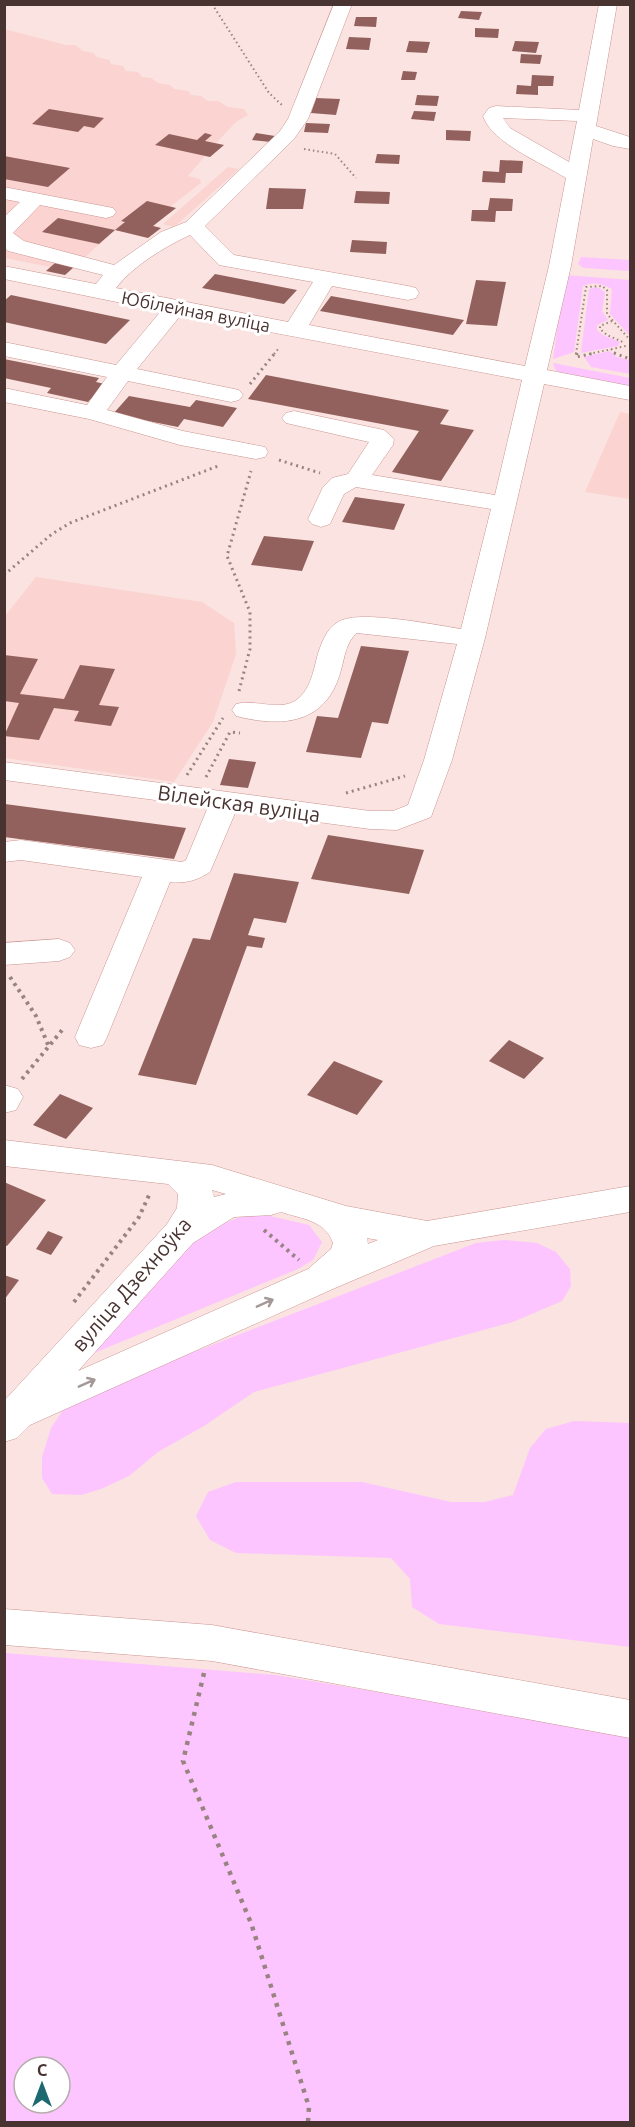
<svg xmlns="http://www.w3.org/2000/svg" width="635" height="2127" viewBox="0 0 635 2127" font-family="Ubuntu,sans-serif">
  <rect width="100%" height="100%" fill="#fae3e0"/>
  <path fill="#fbd3d0" d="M4 29 66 45H75L83 51 93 53 97 57 109 60 111 64 123 66 126 71 138 72 142 77 151 78 158 83 170 85 174 89 188 91 191 95 201 96 208 101H218L228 107 244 109 248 115 237 121 216 143 224 145 210 157 205 156 188 176 200 179 201 183 171 206 176 208 154 225 161 228 148 238 115 230 65 275 46 271 50 267 5 258Z
    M228 167 239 169 174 227 163 224Z
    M620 412 630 414V499L585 492Z
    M36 577 202 602 234 623 236 654 213 722 174 782 5 758V616Z"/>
  <path fill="#fcc5ff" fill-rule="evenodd" d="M581 257 630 260V271L584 268 578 264Z
    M565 275 630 280V336L610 314 612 289C602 284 594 281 583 286L574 352 553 359Z
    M597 287 605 292 602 311 608 320 597 325V330L603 335 620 342 618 346 581 353 589 289Z
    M609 351 617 357 630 360V374L591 367 584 357Z
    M553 363 630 378V387L561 374 555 369Z
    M253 1212 309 1225 322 1242 313 1260 298 1269 89 1355 197 1234Z
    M504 1240 537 1243 556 1252 570 1269 571 1286 562 1301 513 1322 254 1392 204 1426 158 1452 129 1476 101 1489 81 1495 52 1494 42 1478V1457L51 1428 63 1410 150 1369 476 1243Z
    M574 1421 630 1423V1647L439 1624 412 1607 410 1579 391 1558 236 1553 210 1540 196 1516 208 1492 236 1482H362L451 1502H485L513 1495 530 1448 546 1429Z
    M5 1653 275 1675 503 1713 630 1738V2122H5ZM24 2067H60V2103H24Z"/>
  <path fill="#92615d" d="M461 11 482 12 479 20 458 18Z
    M356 17H377L376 27 354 26Z
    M475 28 499 29 498 38 475 37Z
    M349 37 371 38 369 50 346 49Z
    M409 41 430 42 427 53 406 52Z
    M515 41 539 42 536 53 512 51Z
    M521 54 542 55 540 64 520 63Z
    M403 71 417 72 415 80H401Z
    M532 75 554 76 553 86H538V95L516 94 517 85 531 86Z
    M417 95 439 96 437 106 415 105Z
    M316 98 340 99 336 115 311 113Z
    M49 109 104 118 94 128 84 126 78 132 32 124Z
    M414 111 436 112 434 121 411 119Z
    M306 123 330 124 328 133 304 132Z
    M446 130 471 131 470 141 446 140Z
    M205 133 212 135 205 141 224 145 210 157 155 145 169 134 197 140Z
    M256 133 275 136 271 142 252 140Z
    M377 154 400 155 399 164 375 163Z
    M4 156 70 168 48 187 4 179Z
    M500 160 523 161 522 173H506L505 183 482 182 483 171 499 172Z
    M269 188 306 189 303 209H266Z
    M356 191 390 192 389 204 354 203Z
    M490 198 513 199 512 211H496L495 222 471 221 472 210H488Z
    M147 201 176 208 153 226 161 228 148 238 115 230 125 222 121 221Z
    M58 218 115 230 99 244 42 232Z
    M352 240 387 242 386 254 350 252Z
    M55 263 74 267 65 275 46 271Z
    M215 274 297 290 284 304 202 288Z
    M476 280 506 282 497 326 466 324Z
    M11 295 130 320 106 344 4 322V301Z
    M331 296 464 320 453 335 320 311Z
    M4 359 99 378 96 382 105 384 88 402 47 393 51 388 4 378Z
    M266 375 449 410 440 424 474 430 441 481 392 472 419 431 248 399Z
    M129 396 190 407 196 400 237 408 223 427 184 419 178 427 113 414Z
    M355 497 405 504 394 530 342 522Z
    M264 536 314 541 302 571 251 565Z
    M361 646 409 651 388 724 372 722 361 758 306 752 317 716 338 718Z
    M4 655 38 659 20 694 64 699 80 665 115 669 99 705 119 707 111 726 74 721 79 711 54 708 39 740 4 736 19 703 4 701Z
    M229 759 256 762 248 788 220 785Z
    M5 804 186 828 174 859 4 837Z
    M328 835 424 850 409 894 311 879Z
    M234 873 299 882 286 923 254 918 248 935 265 938 262 948 247 946 196 1085 138 1075 193 938 210 940Z
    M509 1040 544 1058 524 1079 489 1061Z
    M334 1061 383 1081 357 1115 307 1095Z
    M60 1094 93 1108 66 1139 33 1125Z
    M4 1182 46 1200 7 1246 4 1245Z
    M48 1231 63 1237 51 1255 36 1249Z
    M4 1275 19 1280 4 1300Z"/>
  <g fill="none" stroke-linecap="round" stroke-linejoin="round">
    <g stroke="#ca9590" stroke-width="1">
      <path id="minor" d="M334 4H352L308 119 294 139 205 226 234 255 408 286 416 288 419 293 416 298 408 300 332 286 309 325 525 366 549 266 566 178C542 163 492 143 483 116L489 108 496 106 579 110 599 4H617L596 126 630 137V149L613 146 593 139 571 266 547 370 630 386V400L544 384 485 638 452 760 431 817 397 830 370 829 236 811 210 872C198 880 185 884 170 882L107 1037 103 1045 91 1048 79 1045 75 1037 142 877 21 860 4 862V842L21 840 182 862 186 860 208 807 4 780V762L370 811H393L408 805 424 760 457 644 357 633C346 642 345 656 341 670 327 724 283 728 236 716L232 710 236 704C255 699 278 711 295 701 310 691 313 673 317 657 321 644 326 629 338 622 358 609 435 625 461 629L491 509 356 487 344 494 330 524 321 527 312 524 308 519 323 487 332 478 348 474 369 442 286 423 282 418 286 413 294 411 384 430 394 439 393 445 372 475 495 495 522 380 181 315 137 369 239 390 243 395 239 400 231 402 128 381 107 410 183 431 265 447 268 452 265 457 256 459 180 445 89 419 4 402V388L87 405 107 377 4 356V342L116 365 161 311 4 279V266L96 284 103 275 8 251 4 247V217L20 202 4 199V187L113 208 116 212 113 216 106 218 40 205 13 233 24 241 114 265 161 232 186 222 280 131 288 119ZM503 118 577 121 569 162 510 128ZM190 235 219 265 313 282 288 322 116 288C133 266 164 247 190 235Z
        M59 939 70 943 75 950 70 957 59 961 4 965V943Z
        M4 1085 18 1089 23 1097 16 1110 4 1113Z
        M4 1140 212 1165 346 1206 427 1221 630 1186V1212L434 1246 335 1288 30 1425 17 1438 4 1442V1401L167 1224 177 1208 178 1194 168 1184 4 1166ZM212 1190 226 1194 214 1197ZM281 1212C302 1219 325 1220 333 1243L331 1249 308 1269 78 1371 193 1243 234 1217 271 1215ZM367 1238 378 1240 368 1244Z"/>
    </g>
    <g stroke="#ca9590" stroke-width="1">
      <path id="highway" d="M4 1609 212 1625 630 1700V1738L212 1661 4 1645Z"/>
    </g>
    <path stroke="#998380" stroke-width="2" stroke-dasharray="1.5 3" stroke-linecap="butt" d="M212 4 269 93 282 105
      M304 149 335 154 356 178
      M612 321 600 326V329L607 335 625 343
      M611 349 616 354
      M274 354 279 348
      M576 354 586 287 602 286 607 290V314L630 340
      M589 354 626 346"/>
    <path stroke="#998380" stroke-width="3" stroke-dasharray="2 4" stroke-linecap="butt" d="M577 353 576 357 595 353
      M614 353 630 359
      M250 384 275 353
      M279 460 320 473
      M4 575 52 534 70 523 218 466
      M239 691 250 649V612L227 556 251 471
      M187 775 223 718
      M206 777 230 732 240 733
      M346 793 405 776"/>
    <path stroke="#998380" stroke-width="4" stroke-dasharray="3 4.5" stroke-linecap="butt" d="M10 977 36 1016 49 1047
      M22 1079 63 1029
      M264 1230 299 1260
      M74 1302 139 1217 150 1193"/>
    <path stroke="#998380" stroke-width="4.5" stroke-dasharray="4 6" stroke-linecap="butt" d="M204 1673 183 1761 251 1923 309 2107 308 2122"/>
    <use href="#minor" fill="#fff" fill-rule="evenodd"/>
    <use href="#highway" fill="#fff" fill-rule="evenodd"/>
  </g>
  <defs><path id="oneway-shaft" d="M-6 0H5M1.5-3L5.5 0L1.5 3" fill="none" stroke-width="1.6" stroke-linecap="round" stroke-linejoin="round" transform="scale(1.5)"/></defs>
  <g stroke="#a49998">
    <use href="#oneway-shaft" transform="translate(265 1303) rotate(-24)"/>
    <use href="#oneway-shaft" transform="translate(87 1383) rotate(-24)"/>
  </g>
  <g text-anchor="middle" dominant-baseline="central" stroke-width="6" stroke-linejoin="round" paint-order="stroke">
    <g font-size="18" fill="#493331" stroke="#fff">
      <text transform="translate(196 311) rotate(11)">Юбілейная вуліца</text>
    </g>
    <g font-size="21" fill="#493331" stroke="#fff">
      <text transform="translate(239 803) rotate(8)">Вілейская вуліца</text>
      <text transform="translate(131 1284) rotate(-49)">вуліца Дзехноўка</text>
    </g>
  </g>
  <rect width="635" height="2127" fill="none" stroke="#493331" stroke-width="12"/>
  <g transform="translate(42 2085)"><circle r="28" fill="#ffffff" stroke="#b6adad" stroke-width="1.5"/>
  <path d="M0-4.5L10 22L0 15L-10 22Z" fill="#1d6970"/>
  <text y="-9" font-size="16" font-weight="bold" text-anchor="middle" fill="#493331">С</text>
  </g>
</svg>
